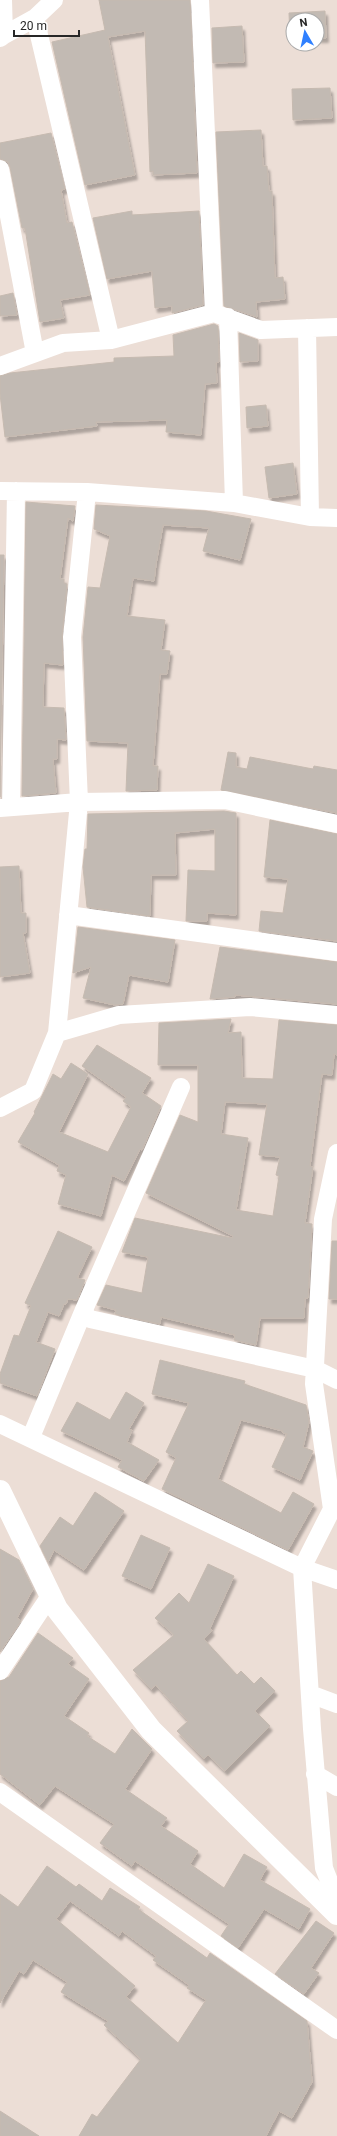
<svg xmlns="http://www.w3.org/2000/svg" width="337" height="2136" viewBox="0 0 337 2136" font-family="Roboto,sans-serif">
  <defs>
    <filter id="shadow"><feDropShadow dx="2.5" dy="4.5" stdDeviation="1" flood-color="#0004"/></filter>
  </defs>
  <rect width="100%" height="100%" fill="#ecded6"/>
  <path fill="#c2bab3" stroke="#c6bab0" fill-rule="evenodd" filter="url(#shadow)" d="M99 0H190L197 173 153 175V171L150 172 145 31 108 37 135 175 85 185 52 42 105 30Z
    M325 11 326 38H317V20H293V39H290L289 13Z
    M242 26 244 62 213 63 212 28Z
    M330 88 332 118 293 120 292 89Z
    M261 130 263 166H267L269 191H272L275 278 283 277 285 299 256 302 257 317 224 306 216 132Z
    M51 133 65 189 61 190 67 223 72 222 90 295 60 300 64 318 40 322 25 228H22L10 167 8 162 0 159V143Z
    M132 211V215L199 211 203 305 172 313V306L155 308 152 271 107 279 93 218Z
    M13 293 17 315 0 316V296Z
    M214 324 218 326 219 362 216 363 217 383 205 384 201 435 166 432 167 420 96 422 97 426 5 437 0 394V376L10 373 114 362V358L174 356 173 335Z
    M239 333 258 340V361L240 362Z
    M266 405 268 426 247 428 246 407Z
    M293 463 297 494 269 498 265 467Z
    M26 502 75 506 73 521 68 518 60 579H64V583L67 584 62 636 63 665 44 663 43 707 64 708 66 740 57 739V759H53L56 793 22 796Z
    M96 505 206 511 251 519 240 560 203 551 209 528 163 525 156 564 154 581 133 578 127 616 165 620 161 650 170 651 167 674H160L153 766H158L157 790 126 791 128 743 87 741 83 637 88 587 100 588 110 536 94 529Z
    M0 555H4L0 797Z
    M228 752 236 753V767L247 769 250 757 313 769 314 766 337 770V813L221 790Z
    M224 811 236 813V915L207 913V921H186L188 870 215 871V829L175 833 176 875H151L150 916 87 907 83 867 85 849H87L88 814Z
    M270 820 337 834V941L259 931 261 911 283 913 288 879 264 877Z
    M19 866 21 913H26V933H23L30 973 0 977V867Z
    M78 927 175 940 168 982 129 975 123 1004 115 1005 83 998 91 967 73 973Z
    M220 947 337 962V1004L235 995V997L210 999Z
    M231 1019 228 1033 241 1032 242 1078 273 1079 279 1020 337 1025V1055L334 1054 332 1075 322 1074 310 1166 313 1167 305 1223 312 1224 308 1298H305L304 1318H260L256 1345 234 1340 235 1335 161 1317 160 1324 115 1314 116 1310 97 1305 106 1285 142 1293 148 1257 122 1252 135 1218 232 1238 233 1236 146 1193 180 1115 198 1122V1065H158L159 1023ZM225 1102 267 1104 259 1155 280 1157 276 1175 279 1176 273 1216 236 1210 248 1138 221 1134Z
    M97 1045 151 1078 142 1093 161 1106 142 1150 140 1149 124 1181 112 1175 101 1216 58 1204 66 1175 57 1171 59 1165 18 1142 35 1113 34 1112 53 1074 61 1079 71 1063 88 1074 59 1132 108 1152 131 1107 123 1101 126 1097 82 1066Z
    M58 1231 92 1247 77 1278 85 1280 77 1300 68 1299 66 1304H64L59 1316 48 1312 36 1342 55 1349 37 1396 0 1383V1374L14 1335 19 1336 31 1306 25 1303Z
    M332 1241H337V1299H329Z
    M160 1360 245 1381 244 1384 306 1405 309 1422 303 1447 313 1451 300 1480 272 1467 287 1434 283 1433V1431L241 1420 218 1479 281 1513 293 1492 314 1504 288 1550 162 1489 176 1458 166 1452 189 1403 152 1394Z
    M126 1392 144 1403 129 1429 132 1430 127 1442 159 1460 144 1481 118 1467 122 1460 61 1431 77 1402 110 1420Z
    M95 1492 124 1511 84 1570 54 1550 48 1562 40 1546 60 1517 73 1526Z
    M141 1535 170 1548 151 1589 122 1576Z
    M0 1549 19 1560 33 1589 17 1618 21 1621 0 1652Z
    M208 1564 234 1576 210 1628 212 1631 204 1639 237 1675 241 1671 254 1684 261 1677 275 1691 255 1711 270 1726 225 1771 208 1755 204 1759 177 1731 188 1721 156 1685 151 1689 133 1670 174 1635 155 1618 179 1593 189 1603Z
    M38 1633 73 1658 68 1664 89 1679 64 1716 89 1733 87 1736 115 1754 132 1729 152 1749 125 1789 167 1818 161 1826 198 1851 190 1864 224 1888 244 1854 267 1867 260 1880 310 1909 299 1929 264 1909 238 1948 221 1936 229 1924 135 1861 132 1866 100 1843 114 1824 55 1786 40 1805 0 1774V1681L9 1677Z
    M47 1866 76 1887 79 1884 102 1901 110 1888 140 1907 138 1909 207 1958 210 1953 307 2021 312 2082 292 2118 279 2111 266 2136H79L92 2114 97 2117 141 2059 104 2025 108 2021 61 1992 67 1982 33 1960 24 1974 19 1971 0 2003V1894L18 1907ZM70 1901 119 1936 122 1931 156 1956 153 1960 189 1985 187 1988 206 2000 178 2043 126 1997 135 1986 56 1919Z
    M316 1921 334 1933 311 1968 319 1973 304 1994 275 1974Z
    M0 2111 39 2136H0Z"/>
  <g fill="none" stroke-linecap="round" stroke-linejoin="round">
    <path stroke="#fff" stroke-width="18" d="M200 0 214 313
      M35 18 111 340
      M4 35 35 18 54 0
      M0 38 4 35 3 0
      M0 169 35 353
      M228 317 234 503
      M307 328 310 517
      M0 366 63 343 111 340 214 313 261 330 337 327
      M0 491 87 492 72 637 79 802 57 1033
      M87 492 234 503 310 517 337 518
      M11 807 16 491
      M0 808 79 802 225 800 337 824
      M68 915 337 952
      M0 1108 33 1091 57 1033 119 1015 250 1007 337 1015
      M337 1153 323 1219 314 1384 332 1509 302 1568 337 1580
      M83 1312 90 1319 315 1369 337 1380
      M0 1424 302 1568 312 1729 324 1868 337 1901
      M31 1437 83 1312 181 1087
      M0 1671 50 1596
      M310 1694 337 1704
      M315 1774 337 1787
      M0 1792 337 2030"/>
    <path stroke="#fff" stroke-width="22" d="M0 1491 57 1609 151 1730 337 1914"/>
  </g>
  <g transform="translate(305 32) rotate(351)"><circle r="19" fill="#ffffff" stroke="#a9a9a9"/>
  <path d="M0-3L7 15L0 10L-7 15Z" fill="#2f80ff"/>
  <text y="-6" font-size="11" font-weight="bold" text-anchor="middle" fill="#272727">N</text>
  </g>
  <path d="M14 30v6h65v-6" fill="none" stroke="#272727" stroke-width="2"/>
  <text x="20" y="30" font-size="12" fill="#272727" stroke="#ffffff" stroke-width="3" paint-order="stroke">20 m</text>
</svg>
